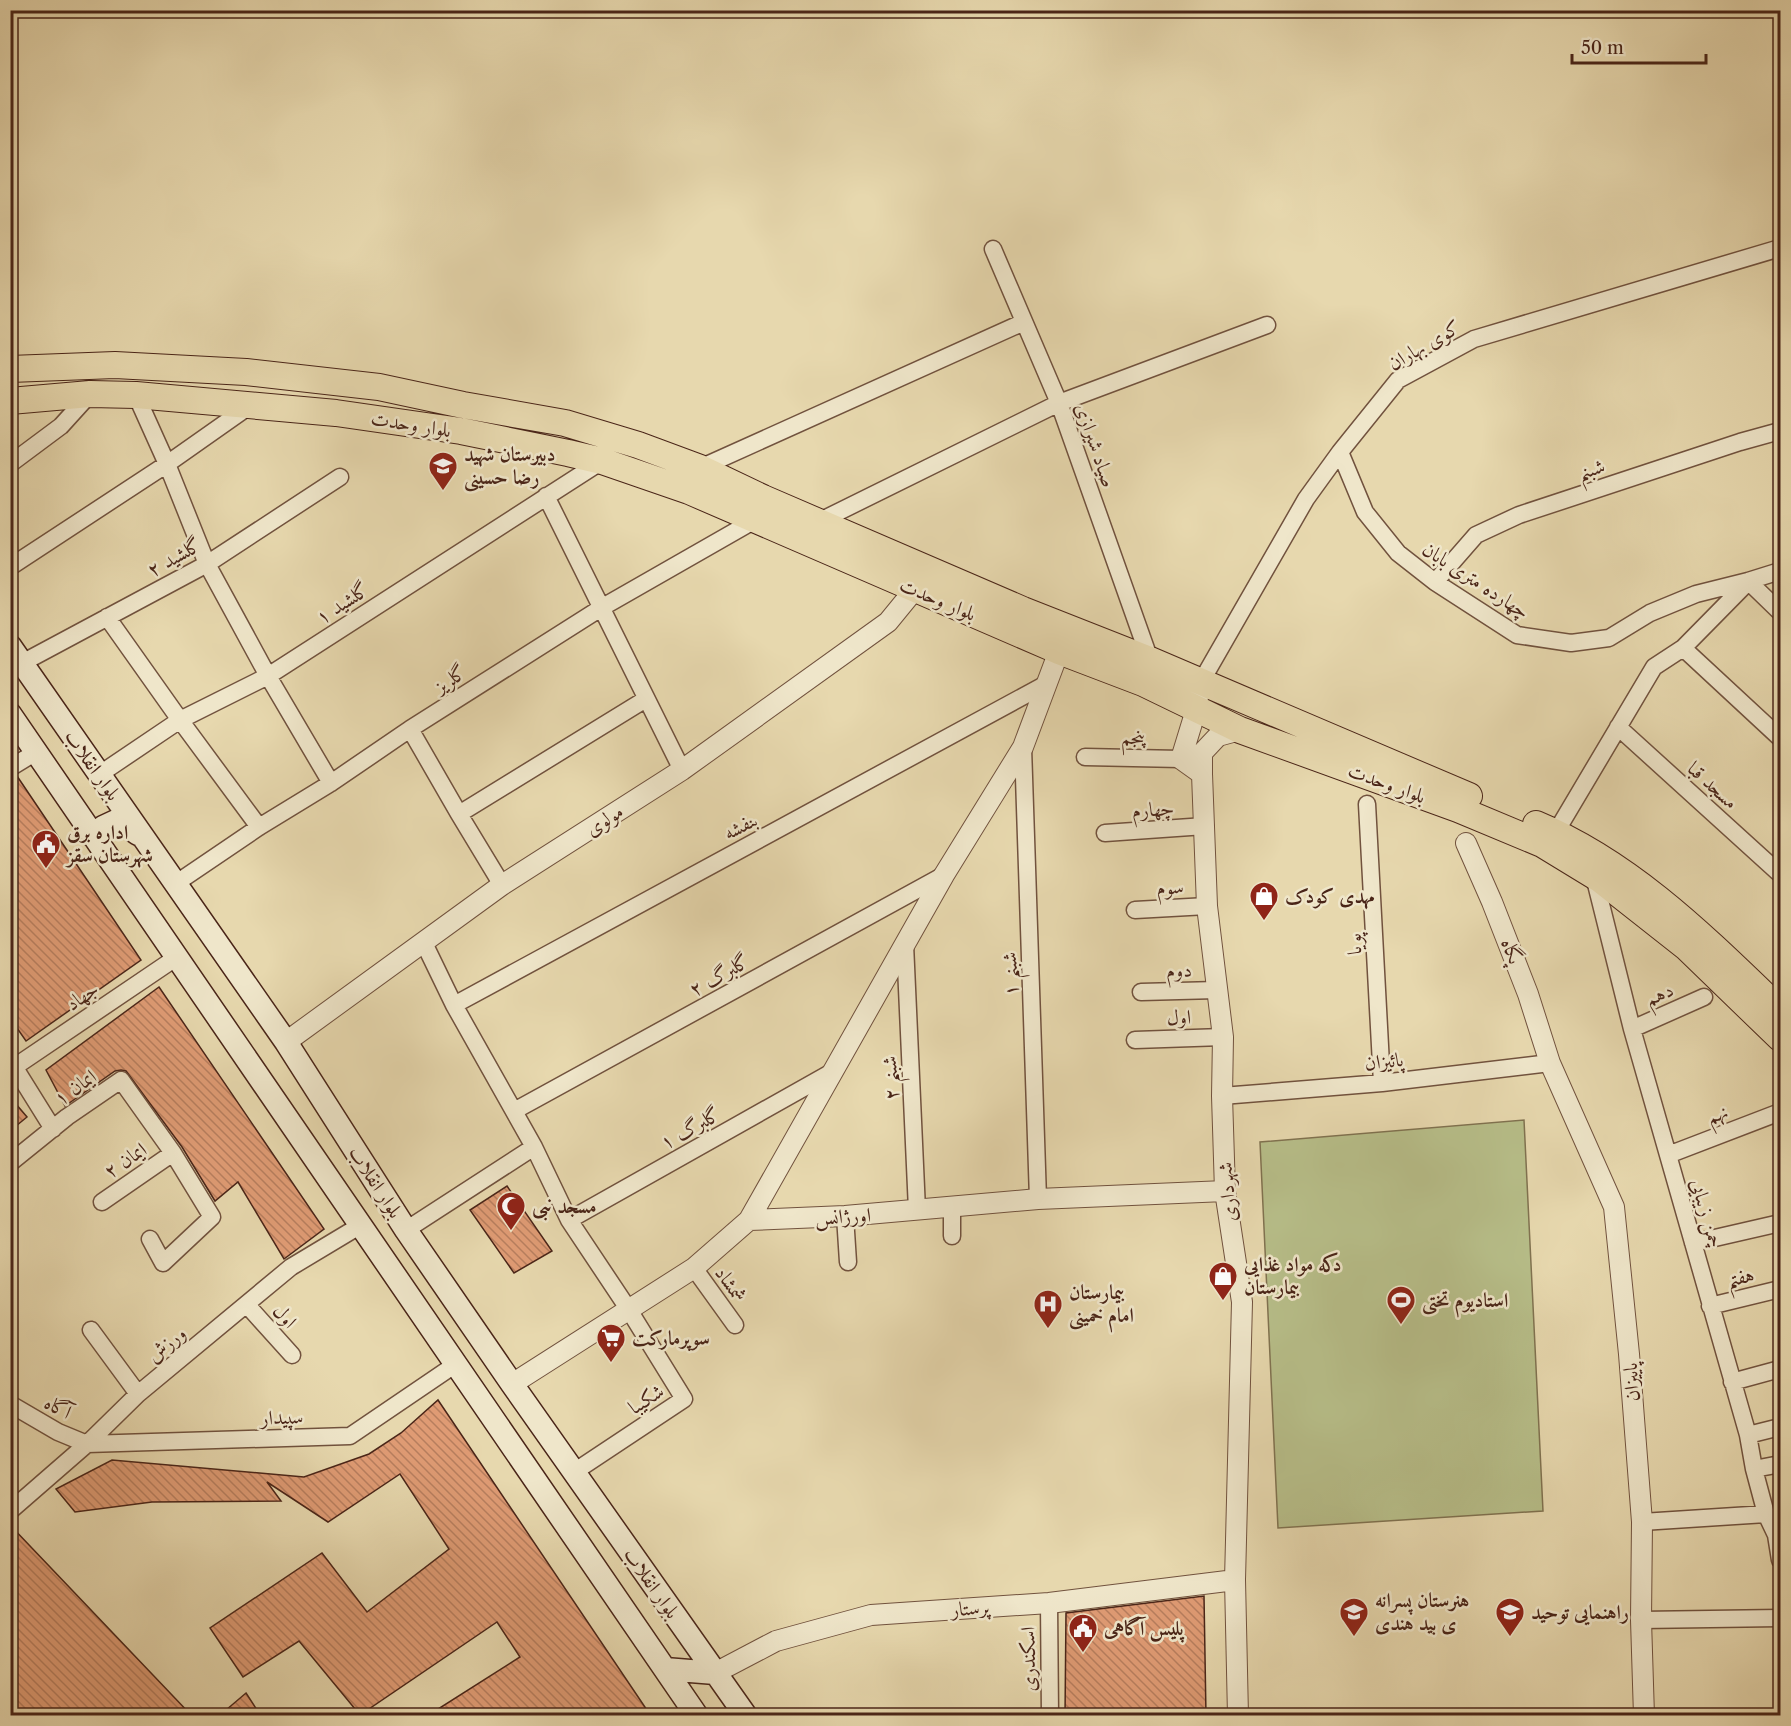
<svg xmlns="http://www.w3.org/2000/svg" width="1791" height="1726" viewBox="0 0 1791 1726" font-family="'Libre Caslon Text',Amiri,serif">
  <defs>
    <pattern id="building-back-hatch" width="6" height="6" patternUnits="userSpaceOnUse" patternTransform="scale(1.5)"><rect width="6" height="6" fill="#df9b74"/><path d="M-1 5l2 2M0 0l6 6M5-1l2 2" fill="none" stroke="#b77e5e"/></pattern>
  </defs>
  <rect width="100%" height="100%" fill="#e7d8ae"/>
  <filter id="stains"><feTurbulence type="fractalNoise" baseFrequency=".00333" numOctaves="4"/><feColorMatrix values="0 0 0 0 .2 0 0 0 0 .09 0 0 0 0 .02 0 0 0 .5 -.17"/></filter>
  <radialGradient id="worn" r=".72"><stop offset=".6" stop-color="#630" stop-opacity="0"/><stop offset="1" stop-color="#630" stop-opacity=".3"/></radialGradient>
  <path fill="#b7be89" stroke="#807250" stroke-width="1.5" d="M1524 1120 1543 1511 1278 1528 1260 1142Z"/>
  <path fill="url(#building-back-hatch)" stroke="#4a2518" stroke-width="1.5" d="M17 776 141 960 26 1041 10 1018V778Z
    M159 987 324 1229 284 1259 238 1182 215 1201 182 1147 126 1071 121 1070 115 1071 65 1106 46 1070Z
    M10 1097 27 1117 10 1131Z
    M507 1186 552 1251 514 1273 470 1210Z
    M438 1400 651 1716H427L520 1657 497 1622 360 1715 299 1641 243 1677 210 1628 322 1553 367 1612 449 1549 400 1474 328 1522 267 1482 281 1501 152 1502 75 1512 56 1489 112 1460 304 1477 369 1454 401 1433Z
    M10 1525 192 1716H14L10 1711Z
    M1204 1596 1206 1716H1065L1066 1613Z
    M246 1693 261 1716H219Z"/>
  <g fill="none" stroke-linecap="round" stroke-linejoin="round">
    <g stroke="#71523e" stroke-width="19">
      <path id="minor" d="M993 249 1059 403 1150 660
        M136 395 167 464 207 564 268 676 331 783
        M1340 452 1365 512 1398 553 1435 582 1517 635 1571 643 1609 638 1650 613 1696 594 1748 581 1780 571
        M10 464 61 426 90 394
        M700 468 1024 322
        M546 496 682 770
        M820 521 1059 403 1267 325
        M10 567 167 464 248 407 252 406
        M1748 581 1780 612
        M1435 582 1476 535 1519 515 1740 442 1780 431
        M107 617 180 720 259 827
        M1683 648 1780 738
        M22 663 207 564 340 477
        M1201 682 1306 499 1340 452 1398 380 1474 339 1780 248
        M1618 727 1780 874
        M410 729 459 814 502 885
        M1023 747 1038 1199
        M1085 757 1181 759
        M10 768 36 752
        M100 774 180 720 268 676 602 461
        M1367 804 1382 1083
        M459 814 646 699
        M1556 832 1654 667 1683 648 1748 582
        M1105 833 1205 826
        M1594 876 1632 1029 1748 1435 1754 1469 1766 1514 1776 1535 1780 1560
        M175 884 259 827 331 783 410 729 601 608 755 520
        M1135 910 1207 906
        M424 943 454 1005 534 1147 569 1220 629 1310 684 1399 574 1472
        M905 944 917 1210
        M1141 992 1217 990
        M454 1005 1046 684
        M1632 1029 1704 997
        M1135 1040 1223 1037
        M10 1060 53 1129
        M10 1070 177 957
        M1222 1096 1382 1083 1550 1063
        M514 1111 944 875
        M1668 1155 1780 1112
        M10 1163 67 1117 121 1080 173 1153 212 1217 163 1263 150 1239
        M102 1202 173 1153
        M845 1216 848 1262
        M569 1220 832 1072
        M406 1230 534 1147
        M952 1236V1206
        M1693 1243 1780 1223
        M694 1268 735 1325
        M247 1305 292 1355
        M1710 1306 1780 1289
        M91 1330 138 1394
        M1732 1382 1780 1369
        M10 1404 58 1432 87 1444 350 1436 456 1364
        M1748 1435 1780 1427
        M1754 1469 1780 1464
        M10 1511 87 1444 138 1394 291 1267 361 1225
        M1642 1522 1766 1514
        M1049 1603 1050 1716
        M1641 1620 1780 1618"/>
    </g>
    <g stroke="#71523e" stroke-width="22">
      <path id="tertiary" d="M1198 697 1196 710 1181 759 1202 774 1207 906 1223 1037 1222 1096 1225 1191 1242 1302 1235 1580 1238 1716
        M1202 774V753L1218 736 1240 730
        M1466 843 1492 902 1528 994 1550 1063 1614 1207 1629 1354 1642 1522 1641 1620 1644 1716
        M286 1042 502 885 682 770 888 622 915 589
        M749 1220 944 875 1023 747 1059 651
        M512 1384 694 1268 749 1220 845 1216 1038 1199 1225 1191
        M715 1673 776 1641 871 1615 1049 1603 1235 1580"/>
    </g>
    <g stroke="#4a2518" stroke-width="25">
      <path id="secondary" d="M10 646 286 1042 406 1230 512 1384 746 1716
        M10 714 697 1716
        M94 837 103 827 118 820 138 834
        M665 1669 715 1673"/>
    </g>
    <g stroke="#4a2518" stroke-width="28">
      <path id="primary" d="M10 369 115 365 246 372 379 387 463 405 565 423 638 445 700 468 763 498 1023 610 1150 660 1469 796
        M10 401 90 394 136 395 336 413 461 431 568 453 602 461 689 491 1059 651 1143 683 1240 730 1458 809 1542 844 1601 880 1686 947 1780 1038
        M1536 824C1632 864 1706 939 1780 1010"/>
    </g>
    <use href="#minor" stroke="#efe6ca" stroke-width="16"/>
    <use href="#tertiary" stroke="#efe6ca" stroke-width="20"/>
    <use href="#secondary" stroke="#efe6ca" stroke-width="22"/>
    <use href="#primary" stroke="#e7d8ae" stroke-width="26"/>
  </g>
  <defs>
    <g id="school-pin" transform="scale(1.5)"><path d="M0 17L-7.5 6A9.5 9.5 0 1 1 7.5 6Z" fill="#8f2418" stroke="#efe6ca"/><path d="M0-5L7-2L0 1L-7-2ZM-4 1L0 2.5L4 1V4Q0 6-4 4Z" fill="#fff"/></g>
    <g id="civic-pin" transform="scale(1.5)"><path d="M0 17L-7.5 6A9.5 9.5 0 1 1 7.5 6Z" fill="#8f2418" stroke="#efe6ca"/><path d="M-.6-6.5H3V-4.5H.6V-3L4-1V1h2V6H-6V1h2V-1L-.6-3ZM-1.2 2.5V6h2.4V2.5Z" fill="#fff"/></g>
    <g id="shop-pin" transform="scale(1.5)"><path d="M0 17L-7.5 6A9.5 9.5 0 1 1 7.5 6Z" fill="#8f2418" stroke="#efe6ca"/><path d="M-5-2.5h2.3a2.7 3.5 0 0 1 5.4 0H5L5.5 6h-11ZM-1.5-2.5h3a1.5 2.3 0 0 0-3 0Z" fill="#fff"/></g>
    <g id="mosque-pin" transform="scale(1.5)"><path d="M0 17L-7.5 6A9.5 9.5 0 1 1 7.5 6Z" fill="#8f2418" stroke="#efe6ca"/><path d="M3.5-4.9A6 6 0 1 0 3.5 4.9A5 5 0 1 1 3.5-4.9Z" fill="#fff"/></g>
    <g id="stadium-pin" transform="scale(1.5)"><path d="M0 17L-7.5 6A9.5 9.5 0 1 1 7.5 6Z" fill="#8f2418" stroke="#efe6ca"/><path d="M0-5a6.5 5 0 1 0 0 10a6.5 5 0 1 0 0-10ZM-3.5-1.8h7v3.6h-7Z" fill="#fff"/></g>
    <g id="hospital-pin" transform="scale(1.5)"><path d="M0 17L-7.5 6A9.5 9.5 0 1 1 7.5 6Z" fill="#8f2418" stroke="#efe6ca"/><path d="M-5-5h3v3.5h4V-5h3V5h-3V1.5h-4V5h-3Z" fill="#fff"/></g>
    <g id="supermarket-pin" transform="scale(1.5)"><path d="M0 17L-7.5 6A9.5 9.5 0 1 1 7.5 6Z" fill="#8f2418" stroke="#efe6ca"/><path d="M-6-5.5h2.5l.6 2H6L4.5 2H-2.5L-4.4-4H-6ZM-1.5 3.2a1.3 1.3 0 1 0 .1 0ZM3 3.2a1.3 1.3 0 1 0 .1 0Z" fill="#fff"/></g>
  </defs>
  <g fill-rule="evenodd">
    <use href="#school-pin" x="443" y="466"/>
    <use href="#civic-pin" x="46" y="844"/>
    <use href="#shop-pin" x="1264" y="896"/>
    <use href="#mosque-pin" x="511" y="1206"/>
    <use href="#shop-pin" x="1223" y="1276"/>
    <use href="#stadium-pin" x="1401" y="1300"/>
    <use href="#hospital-pin" x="1048" y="1304"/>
    <use href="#supermarket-pin" x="611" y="1338"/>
    <use href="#school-pin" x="1354" y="1612"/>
    <use href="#school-pin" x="1510" y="1612"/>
    <use href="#civic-pin" x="1083" y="1628"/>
  </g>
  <g text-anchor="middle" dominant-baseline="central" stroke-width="5" stroke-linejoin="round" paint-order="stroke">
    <g font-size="20" fill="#4a2518" stroke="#efe6ca">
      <text transform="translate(1424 345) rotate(-30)">کوی بهاران</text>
      <text transform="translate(411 424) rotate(9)">بلوار وحدت</text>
      <text transform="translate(1096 445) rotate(71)">صیاد شیرازی</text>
      <text transform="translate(1591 469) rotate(-18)">شبنم</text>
      <text transform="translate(174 557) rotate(-29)">گلشید ۲</text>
      <text transform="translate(1476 580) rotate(33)">چهارده متری بابان</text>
      <text transform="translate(938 599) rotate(23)">بلوار وحدت</text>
      <text transform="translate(342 603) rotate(-33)">گلشید ۱</text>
      <text transform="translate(450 679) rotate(-33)">گلریز</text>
      <text transform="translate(1133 737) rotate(1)">پنجم</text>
      <text transform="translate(93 765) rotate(55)">بلوار انقلاب</text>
      <text transform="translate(1387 783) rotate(20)">بلوار وحدت</text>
      <text transform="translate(1713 785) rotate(42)">مسجد قبا</text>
      <text transform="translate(1153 809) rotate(-4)">چهارم</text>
      <text transform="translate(604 820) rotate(-33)">مولوی</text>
      <text transform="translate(740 826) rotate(-28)">بنفشه</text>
      <text transform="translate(1170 887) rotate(-3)">سوم</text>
      <text transform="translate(1354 944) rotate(-93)">پویا</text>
      <text transform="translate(1512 951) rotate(68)">پگاه</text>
      <text transform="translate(1179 970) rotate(-2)">دوم</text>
      <text transform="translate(1010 974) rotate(-92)">شبنم ۱</text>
      <text transform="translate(719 975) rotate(-29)">گلبرگ ۲</text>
      <text transform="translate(1659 994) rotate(-24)">دهم</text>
      <text transform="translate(82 996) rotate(-34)">جهاد</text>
      <text transform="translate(1179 1017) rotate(-2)">اول</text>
      <text transform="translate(1384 1061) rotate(-6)">پائیزان</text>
      <text transform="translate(890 1078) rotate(-93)">شبنم ۲</text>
      <text transform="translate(75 1087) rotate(-35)">ایمان ۱</text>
      <text transform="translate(1717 1114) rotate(-21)">نهم</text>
      <text transform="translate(690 1128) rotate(-29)">گلبرگ ۱</text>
      <text transform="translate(125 1160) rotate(-34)">ایمان ۲</text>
      <text transform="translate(376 1182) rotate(57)">بلوار انقلاب</text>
      <text transform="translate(1227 1192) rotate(-95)">شهرداری</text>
      <text transform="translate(1707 1213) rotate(74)">چمن زیبایی</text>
      <text transform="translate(843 1216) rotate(-3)">اورژانس</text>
      <text transform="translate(1740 1277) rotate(-14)">هفتم</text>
      <text transform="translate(731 1284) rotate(54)">شمشاد</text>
      <text transform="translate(285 1316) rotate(48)">اول</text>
      <text transform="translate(166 1344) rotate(-40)">ورزش</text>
      <text transform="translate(1631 1382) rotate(-94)">پاییزان</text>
      <text transform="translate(646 1399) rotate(-33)">شکیبا</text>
      <text transform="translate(58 1407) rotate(28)">آگاه</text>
      <text transform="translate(282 1417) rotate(-2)">سپیدار</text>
      <text transform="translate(652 1583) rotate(55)">بلوار انقلاب</text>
      <text transform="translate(970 1608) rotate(-4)">پرستار</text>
      <text transform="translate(1028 1659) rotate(-91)">اسکندری</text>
    </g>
    <g font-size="20" font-weight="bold" fill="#4a2518" stroke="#efe6ca" text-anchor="start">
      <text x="464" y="454">دبیرستان شهید<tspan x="464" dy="23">رضا حسینی</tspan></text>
      <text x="67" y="832">اداره برق<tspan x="67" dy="23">شهرستان سقز</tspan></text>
      <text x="1285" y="896">مهدی کودک</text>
      <text x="532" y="1206">مسجد نبی</text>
      <text x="1244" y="1264">دکه مواد غذایی<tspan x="1244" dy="23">بیمارستان</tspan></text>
      <text x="1069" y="1292">بیمارستان<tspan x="1069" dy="23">امام خمینی</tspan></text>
      <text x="1422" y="1300">استادیوم تختی</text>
      <text x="632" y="1338">سوپرمارکت</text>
      <text x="1375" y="1600">هنرستان پسرانه<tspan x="1375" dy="23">ی بید هندی</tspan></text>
      <text x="1531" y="1612">راهنمایی توحید</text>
      <text x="1104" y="1628">پلیس آگاهی</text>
    </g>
  </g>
  <rect width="1791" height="1726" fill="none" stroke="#e7d8ae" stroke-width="36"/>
  <rect x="12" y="12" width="1767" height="1702" fill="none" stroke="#4a2518" stroke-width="3"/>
  <rect x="18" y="18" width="1755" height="1690" fill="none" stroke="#4a2518" stroke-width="1.5"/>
  <path d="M1572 54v9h134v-9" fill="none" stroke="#4a2518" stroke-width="3"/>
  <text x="1581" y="54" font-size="18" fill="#4a2518" stroke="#efe6ca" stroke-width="4.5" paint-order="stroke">50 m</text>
  <rect width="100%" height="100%" filter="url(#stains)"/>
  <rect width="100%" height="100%" fill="url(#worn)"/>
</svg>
